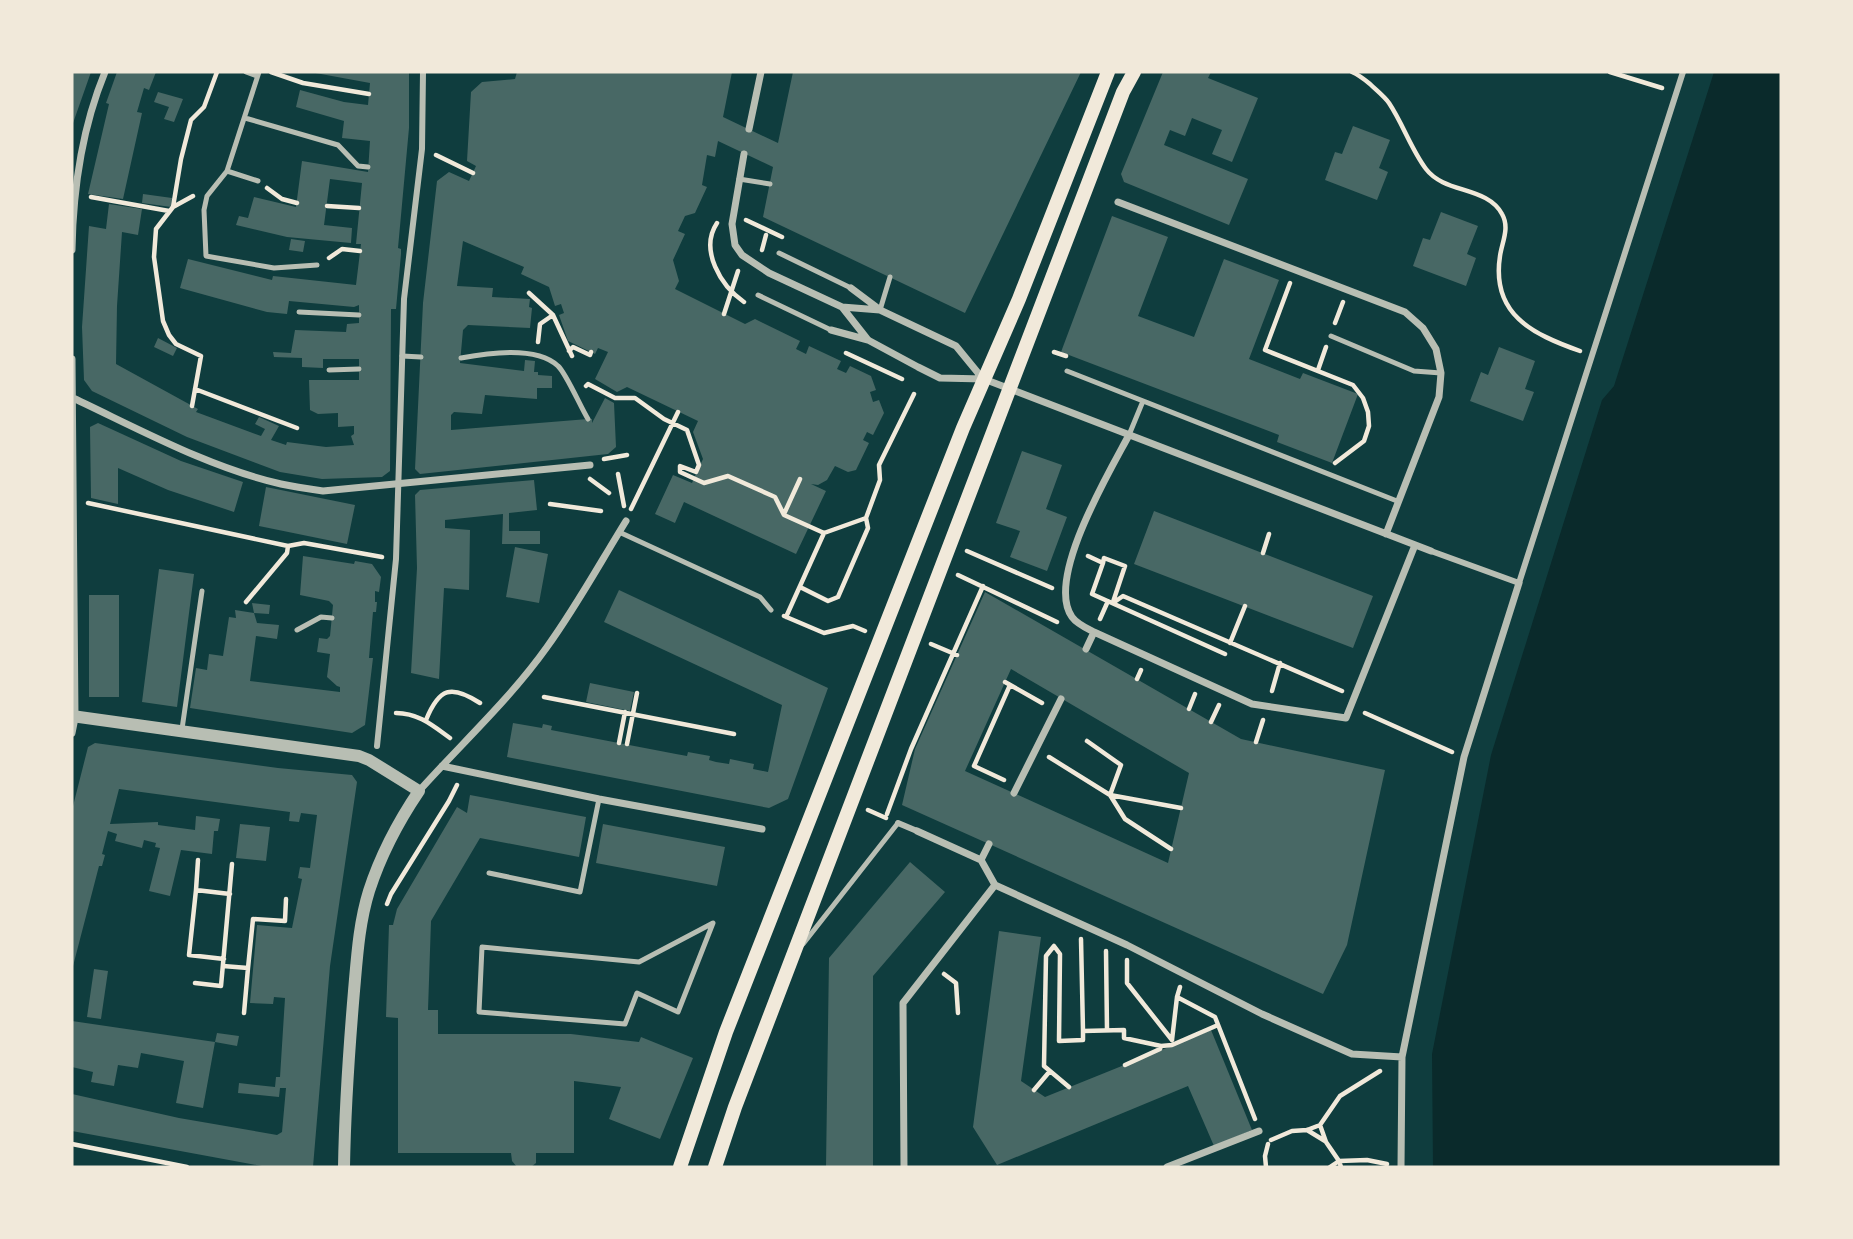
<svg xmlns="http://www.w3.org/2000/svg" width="1853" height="1239" viewBox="0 0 1853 1239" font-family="'Varela Round',sans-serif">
  <rect width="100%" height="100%" fill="#0f3d3e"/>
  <path fill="#0a2a2b" d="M1714 72H1781V1167H1433L1432 1054 1491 755 1602 400 1614 386Z"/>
  <path fill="#486865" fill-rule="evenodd" d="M72 72H91L72 126Z
    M117 72H156L149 90 144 88 137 112 142 113 123 199 88 194 109 104 106 103Z
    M310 72H409V128L398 248 401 249V254L396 309H391L390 471 382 477 322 479 280 472 187 437 92 391 84 380 82 327 89 226 106 229 109 204 142 209 138 235 122 232 117 306 116 364 198 409 196 412 261 436 265 429 255 424 259 417 279 426 271 440 286 445 287 442 326 447 354 445 351 436 354 434V426L338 427V413L318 414 310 410 309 380H359V359H323V368L302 367V358L274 357 273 352 291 353 295 330 346 332 347 324 359 323V305L354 307 289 301 287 314 267 312 180 288 188 259 272 280 273 276 356 285 361 244H356L362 183 330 179 324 225 352 228 351 243 287 237 236 225 239 216 248 218 254 197 296 207 302 161 368 172 370 141 342 138 344 121 296 107 300 90 344 102 368 105 370 83Z
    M517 72H732L723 117 778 143 793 72H1081L965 313 763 217 773 167 718 141 715 157 707 155 702 185 707 187 695 213 685 216 678 231 685 234 673 260 679 281 675 289 745 324 755 319 800 341 796 349 806 354 809 346 841 361 837 369 846 373 850 366 871 376 876 390 870 392 873 402 879 400 884 413 873 435 867 432 863 440 869 443 856 470 848 472 835 466 827 480 818 485 811 484 826 491 796 554 684 502 675 523 655 514 673 475 692 483 695 476 703 459 693 432 698 421 627 387 617 392 595 379 608 352 598 348 595 354 568 341 559 315 564 313 561 304 555 306 549 287 521 274 524 267 463 241 457 286 493 288 492 297 530 299 529 307 532 308 530 328 468 325 463 330 460 363 524 371 525 360 535 361 534 372H538V375L552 376V388H537V399L485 395 482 414 454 412 451 415V430L588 419H592V423L605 398 614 403 616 447 608 454 420 474 415 469 423 303 437 181 449 172 469 181 476 166 467 161 471 92 482 82 515 79Z
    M1163 72H1211L1208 78 1258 98 1232 162 1212 154 1222 130 1192 118 1185 136 1170 130 1164 145 1248 179 1229 225 1124 182 1121 174Z
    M158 92 183 99 174 122 164 119 169 107 154 102Z
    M1353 126 1390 140 1379 168 1388 172 1377 200 1325 180 1335 152 1342 154Z
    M143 194 172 198 171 207 142 203Z
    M1441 212 1478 226 1467 254 1476 258 1466 286 1413 266 1423 238 1430 240Z
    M1112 216 1168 237 1138 316 1194 337 1224 259 1279 280 1249 359 1300 379 1303 373 1358 394 1332 463 1277 442 1279 435 1061 352Z
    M291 239 305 241 303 252 289 250Z
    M158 338 177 348 173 356 154 347Z
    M1499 347 1535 361 1525 389 1534 392 1523 421 1470 401 1481 372 1488 375Z
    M98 423 181 461 243 482 234 512 168 490 118 468V504L91 498 90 427Z
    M1022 451 1062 465 1046 509 1067 517 1047 571 1010 557 1020 531 996 523Z
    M534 480 537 510 509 513V531H540V544H502L503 514 445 520V528L470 530 469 590 444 588 439 679 411 673 417 568 415 495 420 490Z
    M266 487 355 505 347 544 259 526Z
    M1154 511 1373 596 1353 648 1134 564Z
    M515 547 548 554 539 603 506 597Z
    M303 556 354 564 355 561 372 564 381 577 379 592 375 591V602H377L376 612H373L369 658H373L365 725 352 733 190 708 196 668 207 670 209 654 223 656 229 617 236 618 235 610 254 613 257 623 279 625 277 639 256 636 250 681 340 692V687L337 686 327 677 330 654 317 652 319 638 327 639 330 636 333 605 329 601 300 595Z
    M159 569 194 574 177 707 142 702Z
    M619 590 828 688 788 799 769 808 507 757 513 723 542 728 543 724 552 726 551 730 676 754 687 756 688 752 710 756 709 760 716 762 729 764 730 759 754 764 753 769 768 772 782 705 604 622Z
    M985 592 1241 739 1385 770 1347 945 1323 994 902 805 915 749ZM1011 669 1189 773 1168 863 965 771Z
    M89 595H119V697H89Z
    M252 603 270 605 269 614 254 613Z
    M590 683 634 692 630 711 586 702Z
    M95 743 278 768 352 775 357 782 330 966 313 1167H267L72 1131V1094L179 1118 277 1135 282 1132 286 1088H280L279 1097 238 1093 239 1083 275 1087 276 1077H280L285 998 274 997 273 1004 250 1003 257 925 292 928 302 879 298 878 300 867 310 868 317 815 301 813 299 822 289 821 290 812 119 789 110 824 158 822V825L195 830 196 816 220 819 218 831H214L212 854 181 850 170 896 149 891 160 848 155 847 156 843 144 840 142 848 115 841 117 834 108 831 102 854 105 855 102 866H99L72 970V810L88 747Z
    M470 795 586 817 579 857 480 838 431 921 428 1010H438V1034H571L639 1042 641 1037 693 1058 660 1139 609 1119 621 1087 574 1081V1153H536V1163L531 1167H517L512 1161 511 1153H398V1018L386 1017 389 925H393L397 909 457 807 467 813Z
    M240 824 270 827 266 861 236 858Z
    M603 824 725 847 717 886 596 863Z
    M910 862 945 892 873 976V1167H826L829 958Z
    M999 931 1041 937 1021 1081 1045 1097 1211 1030 1252 1130 1214 1146 1188 1086 997 1165 973 1127Z
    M94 969 108 971 101 1019 87 1017Z
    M72 1021 215 1042 203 1108 176 1103 184 1061 141 1053 138 1068 118 1065 114 1086 91 1082 93 1072 72 1067Z
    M217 1033 239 1036 237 1046 215 1042Z"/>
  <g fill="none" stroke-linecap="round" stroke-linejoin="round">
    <path stroke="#f1e9da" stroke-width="4.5" d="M271 72 303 83 369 94
      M1352 72C1359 75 1364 79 1370 84 1376 90 1384 96 1389 103 1403 124 1411 149 1426 169 1445 194 1487 186 1502 214 1510 228 1502 242 1500 256 1491 314 1532 334 1580 351
      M1610 72 1662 88
      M436 155 473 173
      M267 188 282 199 297 203
      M91 197 169 211
      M327 206 359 208
      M173 207 193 196
      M746 220 782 237
      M717 223C699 250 721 286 744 302
      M762 250 766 235
      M329 258 342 249 360 251
      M1290 283 1265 350 1353 385 1363 398 1368 412 1369 426 1364 441 1335 463
      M529 293 553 315 572 356
      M724 314 738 271
      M1335 323 1343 302
      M538 342 540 324 553 315
      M569 351 573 347 590 355 591 352
      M1054 352 1066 356
      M846 353 902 379
      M1318 370 1326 347
      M586 386 588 384 615 398H635L664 419 687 430 699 465 696 472 680 466V472L704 483 728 476 775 497 784 515 824 533 786 617
      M195 389 297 428
      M192 406 201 356 176 344 169 335 163 321 154 257 156 229 173 207 181 159 191 120 204 107 217 72
      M604 459 627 455
      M618 474 624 506
      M590 479 609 493
      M88 503 288 546 304 543 382 557
      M550 504 601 511
      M631 509 678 412
      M784 514 800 479
      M824 533 866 518
      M967 551 1052 588
      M1263 553 1269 534
      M1088 556 1103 563 1092 594 1225 654
      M1103 563 1104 558 1125 566 1113 602
      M958 575 1057 622
      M800 587 828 601 838 597 868 528 866 518 880 480 879 465 914 394
      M246 602 287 553 288 546
      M1113 603 1123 596 1342 691
      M784 616 824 633 853 626 865 631
      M1100 619 1108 601
      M1230 643 1245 606
      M931 644 957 655
      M1137 679 1141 670
      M1005 682 1042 703
      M1272 691 1280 663
      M544 697 734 734
      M1189 709 1195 694
      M396 713C418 713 432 725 450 738
      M1365 713 1452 752
      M426 720C439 688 451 684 480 703
      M1211 722 1219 705
      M1087 741 1121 765 1110 795 1125 819 1171 849
      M1256 742 1263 720
      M619 743 625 712
      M627 744 637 693
      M1049 757 1110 795 1181 808
      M1004 780 974 766 1010 685
      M868 810 886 818
      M887 814 911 749 983 586
      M196 890 198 860
      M387 904 391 894 449 801 457 785
      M1081 939 1083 1031 1124 1030V1038L1161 1046 1172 1045 1218 1025
      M1106 951 1107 1030
      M224 959 189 955 196 890 230 894
      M1127 960V983L1172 1040
      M223 966 248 968 244 1013
      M248 968 253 919 285 921 286 899
      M944 974 956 983 958 1013
      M195 983 221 986 232 864
      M1180 987 1177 997 1215 1017 1255 1119
      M1172 1040 1177 997
      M1125 1065 1160 1049 1161 1046
      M1069 1087 1044 1066 1046 956 1054 946 1060 954 1059 1041 1083 1040V1031
      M1034 1090 1050 1071
      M1320 1125 1326 1142 1339 1161 1330 1167
      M1307 1130 1325 1141
      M1271 1140 1292 1131 1307 1130 1320 1125 1340 1096 1380 1071
      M72 1144 187 1167
      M1266 1167 1265 1156 1268 1144
      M1341 1167 1339 1161 1367 1160 1387 1164"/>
    <path stroke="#b8beb3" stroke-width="5" d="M246 72 257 76
      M259 72 227 171 207 196 204 210 206 256 274 268 317 265
      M245 118 338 145 358 166 368 167
      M227 171 258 181
      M739 179 770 184
      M779 253 851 288
      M758 295 831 330
      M880 310 890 277
      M299 312 359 315
      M1331 336 1414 371 1441 373
      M402 356 421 357
      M461 358C487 353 537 346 558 366 566 373 581 408 588 419
      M329 370 359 369
      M1067 371 1397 501
      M1129 435 1143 401
      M619 532 760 597 771 610
      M297 630 321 617 332 618
      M182 729 202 591
      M489 873 580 892 599 799
      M713 923 678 1012 637 993 625 1024 479 1012 482 947 639 962Z
      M803 944 898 823"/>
    <path stroke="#b8beb3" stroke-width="6" d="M1431 551 1519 583 1683 72
      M377 746 396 559 404 299 422 149 423 72
      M898 823 917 831"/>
    <path stroke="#b8beb3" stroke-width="7" d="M749 129 761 72
      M744 154 732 224 735 245 742 255 769 273 842 307 880 310 956 346 983 379
      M1118 202 1405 312 1423 328 1436 349 1441 373 1439 397 1386 534
      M72 250C73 189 82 128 105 72
      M851 288 879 309
      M842 307 868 340 918 367 940 378 984 379 1431 551
      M831 330 868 340
      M72 359 75 718 72 733
      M73 398C139 429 210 468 281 484 295 487 309 489 323 491L590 465
      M1129 435C1110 471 1045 579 1072 617 1077 624 1086 628 1094 632L1252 704 1346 718 1415 545
      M1086 649 1094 632
      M442 766 599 799 762 829
      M419 791C462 743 510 699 547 647 576 607 600 563 626 521
      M1014 793 1061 699
      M917 831 981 860 995 885 1127 945 1262 1014 1352 1054 1402 1057
      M981 860 989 844
      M904 1167 903 1003 995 885
      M1167 1167 1259 1131
      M1401 1167 1402 1057 1464 757 1519 583"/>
    <path stroke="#b8beb3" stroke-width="12" d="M72 716 359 756 369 760 419 791C398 822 381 854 369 891 359 923 357 957 354 991 349 1050 345 1108 344 1167"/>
    <path stroke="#f1e9da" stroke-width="14" d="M680 1167 726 1032 963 428 1019 299 1108 72
      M715 1167 735 1107 1123 92 1134 72"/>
  </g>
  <rect width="1853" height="1239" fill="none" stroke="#f1e9da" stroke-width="147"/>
</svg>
